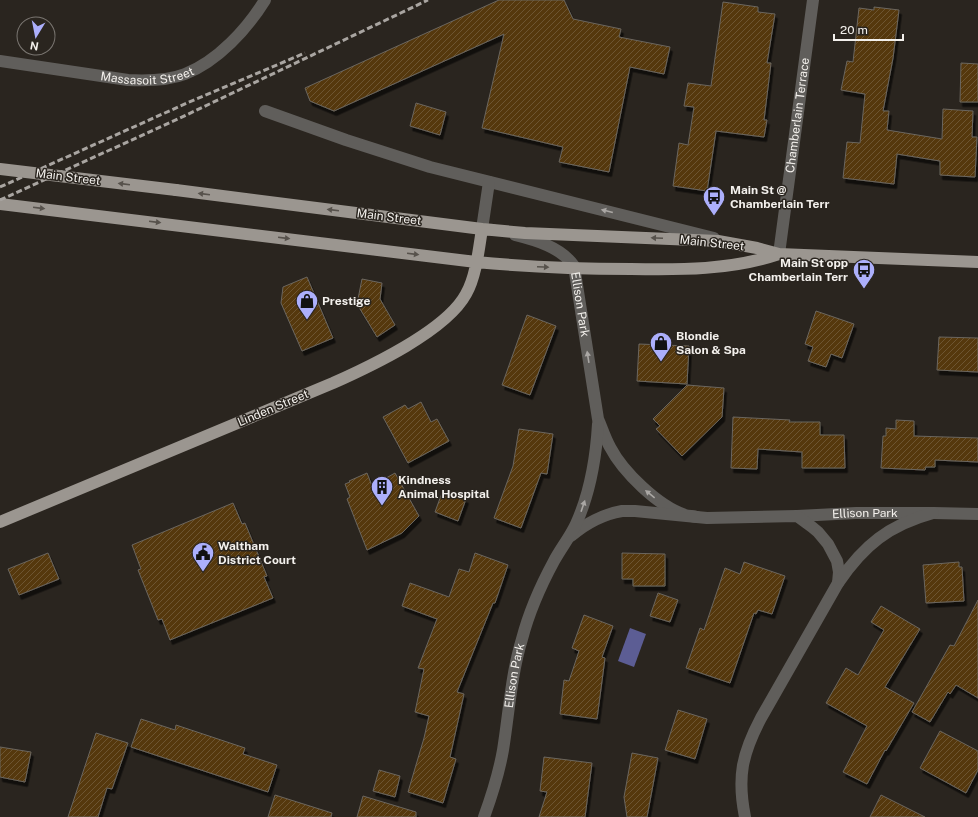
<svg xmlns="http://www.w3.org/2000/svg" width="978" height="817" viewBox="0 0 978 817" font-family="'Public Sans',sans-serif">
  <defs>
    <pattern id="building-hatch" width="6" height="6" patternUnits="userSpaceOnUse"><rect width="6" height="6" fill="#54380d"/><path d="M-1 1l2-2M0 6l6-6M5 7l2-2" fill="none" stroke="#6d5530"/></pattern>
    <filter id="shadow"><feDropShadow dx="2.5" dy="4.5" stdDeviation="0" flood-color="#0009"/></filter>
  </defs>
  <rect width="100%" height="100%" fill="#2a251f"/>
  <path fill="#5c5d94" d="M630 628 646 634 634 667 618 661Z"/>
  <path fill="url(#building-hatch)" stroke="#6b665f" filter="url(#shadow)" d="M499 0H564L573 19 621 29 619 37 670 47 664 74 630 67 609 172 559 162 563 147 482 128 504 34 334 111 310 101 305 88Z
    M723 2 758 7V12L775 14 767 63H771L764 120H767L764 137 716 131 707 191 673 186 679 143 688 145 694 107 684 106 688 83 711 86Z
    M874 7 899 10 893 58 883 111H889L887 130 942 139 943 109 973 111 972 137H977L975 177 940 175V161L897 154 894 184 843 178 847 142 860 143 865 94 841 90 847 61 853 62 859 8 874 10Z
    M961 63 978 64V102H960Z
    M416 103 446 112 440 135 410 126Z
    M307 277 333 338 302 351 281 303 283 287Z
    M362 279 382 283 380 299 395 325 377 337 357 304Z
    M816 311 854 324 842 358 831 354 826 367 808 361 813 347 805 344Z
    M527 315 556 326 530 395 502 385Z
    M939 337 978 338V372L937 370Z
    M639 344 689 346 687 384 637 381Z
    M687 385 724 388 722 417 682 456 656 429 660 426 653 419Z
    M421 402 431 422 437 419 449 441 408 463 383 417 405 405 408 409Z
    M733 417 790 420 789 422H820V435H844L845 468H802V452L758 449 757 469 731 468Z
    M896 420 914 421V436L978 438V462L935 460V467H926L925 470 881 468 883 436H886V428L896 429Z
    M519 429 553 434 547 474 541 473 521 528 494 518 513 466Z
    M367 473 372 486 395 473 419 516 402 533 367 550 347 499 350 497 345 484 350 482 349 481Z
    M443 490 466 499 458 521 435 512Z
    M233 503 242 524 245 523 267 576 264 577 273 598 170 640 162 619 158 620 138 570 141 569 132 545Z
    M48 553 59 579 19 595 8 569Z
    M475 553 508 565 495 603H493L457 692 464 694 450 757 456 759 443 803 408 792 424 738 429 716 415 712 424 669 418 668 437 619 402 606 410 583 449 597 459 569 469 572Z
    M622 553 665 554V586H633V579H622Z
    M744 562 785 576 772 614 758 610 756 614 754 613 730 683 686 668 700 628 704 630 725 568 740 574Z
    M959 562V567H962L964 601 926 603 923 565Z
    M658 593 678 600 670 622 650 616Z
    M978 600V698L956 685 950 694 948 692 930 722 912 712 950 645 954 646Z
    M881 606 920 629 885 687 914 703 886 751 885 750 867 784 843 772 867 726 826 703 846 668 858 675 884 630 871 622Z
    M584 615 613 626 602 657 605 658 597 719 560 714 564 680 569 681 579 651 572 648Z
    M678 710 707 719 695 759 665 750Z
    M141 719 175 730 176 725 245 748 243 754 277 765 268 792 131 747Z
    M940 731 978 751V770L966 793 920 768Z
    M96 733 128 743 112 789 107 788 98 817H68Z
    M0 747 31 752 25 782 0 777Z
    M632 753 658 758 647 817H627L624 797Z
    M544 757 592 763 585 817H539L547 792 540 791Z
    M379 770 400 776 395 797 373 791Z
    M275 795 332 813 331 817H268Z
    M881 795 925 817H870Z
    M363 796 416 812V817H357Z"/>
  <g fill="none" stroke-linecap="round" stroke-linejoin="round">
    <g stroke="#605e5b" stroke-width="12">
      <path id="s1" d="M0 61 128 80C147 81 167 81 185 74 218 61 247 29 265 0"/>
      <path d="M265 111 346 140 430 167 714 238"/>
      <path d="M489 182 482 229 493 230"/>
      <path id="s2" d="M515 235C535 240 561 247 574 266L598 419C602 428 605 438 610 447 623 472 658 506 685 515 689 516 693 516 697 517"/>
      <path id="s3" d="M779 254 813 0"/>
      <path id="s4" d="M797 516 856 513H933L978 514"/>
      <path d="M571 536C585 524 604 514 622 511 626 511 631 511 635 511L707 518 797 516 812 527 818 532 828 544 837 561 839 572 838 583"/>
      <path id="s5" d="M484 817C492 795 499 773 503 750 509 713 511 675 522 639 529 612 541 585 554 561 561 548 570 537 576 524 590 493 596 458 598 424"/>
      <path d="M745 817C737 777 742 754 761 718L838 583C864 545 889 525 933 513"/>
    </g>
    <path stroke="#9b9690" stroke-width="12" d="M176 190 482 229 525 233 718 241 757 248 779 254 978 262
      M0 204 476 262C528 267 580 269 631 269 681 270 731 270 779 254
      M0 522 333 383C371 366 446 331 466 294 476 277 479 248 482 229"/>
    <path stroke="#a9a5a1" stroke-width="3" stroke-dasharray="6 3" stroke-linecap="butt" d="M0 187 187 103 305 53
      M0 200 180 118 428 0"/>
    <path stroke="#9b9690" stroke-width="12" d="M0 169 176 190"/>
  </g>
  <defs><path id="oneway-solid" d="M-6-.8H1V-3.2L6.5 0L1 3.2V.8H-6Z"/></defs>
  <g fill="#57524c">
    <use href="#oneway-solid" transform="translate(124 184) rotate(-173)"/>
    <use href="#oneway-solid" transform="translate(204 194) rotate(-173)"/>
    <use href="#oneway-solid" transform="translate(39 208) rotate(7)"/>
    <use href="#oneway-solid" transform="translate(333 210) rotate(-173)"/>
    <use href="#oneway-solid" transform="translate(155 222) rotate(7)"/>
    <use href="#oneway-solid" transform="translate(284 238) rotate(7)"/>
    <use href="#oneway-solid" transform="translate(657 238) rotate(-178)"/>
    <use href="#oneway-solid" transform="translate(413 254) rotate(7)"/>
    <use href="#oneway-solid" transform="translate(543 267) rotate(3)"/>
  </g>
  <g fill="#aaa7a4">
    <use href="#oneway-solid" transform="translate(607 211) rotate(-166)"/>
    <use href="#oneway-solid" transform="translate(588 357) rotate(-99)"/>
    <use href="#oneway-solid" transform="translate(650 494) rotate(-141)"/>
    <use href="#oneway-solid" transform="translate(583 506) rotate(-71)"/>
  </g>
  <defs>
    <g id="bus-pin" transform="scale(1.15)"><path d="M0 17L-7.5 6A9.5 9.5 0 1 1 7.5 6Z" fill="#acaffb" stroke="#2a251f"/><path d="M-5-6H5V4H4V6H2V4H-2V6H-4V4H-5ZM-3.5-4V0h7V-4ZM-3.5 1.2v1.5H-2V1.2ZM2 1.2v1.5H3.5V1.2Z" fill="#111"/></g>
    <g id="shop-pin" transform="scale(1.15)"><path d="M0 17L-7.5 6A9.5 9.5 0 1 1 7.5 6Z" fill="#acaffb" stroke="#2a251f"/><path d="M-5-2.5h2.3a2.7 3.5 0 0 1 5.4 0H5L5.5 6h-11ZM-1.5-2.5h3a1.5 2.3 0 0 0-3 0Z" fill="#111"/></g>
    <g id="building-pin" transform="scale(1.15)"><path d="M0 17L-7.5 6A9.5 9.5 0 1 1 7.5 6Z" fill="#acaffb" stroke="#2a251f"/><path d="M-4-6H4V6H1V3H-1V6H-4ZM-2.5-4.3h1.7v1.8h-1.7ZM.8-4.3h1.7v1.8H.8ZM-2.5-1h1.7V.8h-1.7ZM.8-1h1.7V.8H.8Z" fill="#111"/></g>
    <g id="civic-pin" transform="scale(1.15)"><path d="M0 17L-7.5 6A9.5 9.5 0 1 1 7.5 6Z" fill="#acaffb" stroke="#2a251f"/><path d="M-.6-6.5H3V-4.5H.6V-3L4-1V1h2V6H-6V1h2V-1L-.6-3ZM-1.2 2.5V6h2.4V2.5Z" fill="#111"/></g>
  </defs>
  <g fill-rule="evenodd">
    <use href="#bus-pin" x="714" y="197"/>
    <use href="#bus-pin" x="864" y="270"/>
    <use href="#shop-pin" x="307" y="301"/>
    <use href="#shop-pin" x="661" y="343"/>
    <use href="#building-pin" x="382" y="487"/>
    <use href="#civic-pin" x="203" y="553"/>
  </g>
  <g text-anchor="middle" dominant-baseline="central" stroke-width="3" stroke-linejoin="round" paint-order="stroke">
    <g font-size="12" fill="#f3f0ec" stroke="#2a251f">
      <text stroke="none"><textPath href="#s1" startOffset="149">Massasoit Street</textPath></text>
      <text stroke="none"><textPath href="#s3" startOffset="140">Chamberlain Terrace</textPath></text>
      <text transform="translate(68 177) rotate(7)">Main Street</text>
      <text transform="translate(389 217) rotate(7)">Main Street</text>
      <text transform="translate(712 243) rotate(6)">Main Street</text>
      <text stroke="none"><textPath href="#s2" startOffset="107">Ellison Park</textPath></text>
      <text transform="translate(273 408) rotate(-23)">Linden Street</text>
      <text stroke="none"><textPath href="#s4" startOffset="68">Ellison Park</textPath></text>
      <text stroke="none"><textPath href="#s5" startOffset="145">Ellison Park</textPath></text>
    </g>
    <g font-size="12" font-weight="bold" fill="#f3f0ec" stroke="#2a251f" text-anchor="start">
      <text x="730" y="190">Main St @<tspan x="730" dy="14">Chamberlain Terr</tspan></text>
      <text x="848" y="263" text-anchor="end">Main St opp<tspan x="848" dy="14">Chamberlain Terr</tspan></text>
      <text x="322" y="301">Prestige</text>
      <text x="676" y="336">Blondie<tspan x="676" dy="14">Salon &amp; Spa</tspan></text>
      <text x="398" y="480">Kindness<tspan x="398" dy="14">Animal Hospital</tspan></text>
      <text x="218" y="546">Waltham<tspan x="218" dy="14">District Court</tspan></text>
    </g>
  </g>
  <g transform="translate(36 36) rotate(190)"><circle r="19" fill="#2a251f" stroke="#7a7671"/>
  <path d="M0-3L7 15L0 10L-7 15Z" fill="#acaffb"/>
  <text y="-6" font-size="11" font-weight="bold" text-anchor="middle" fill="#f3f0ec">N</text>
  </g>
  <path d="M834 34v6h69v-6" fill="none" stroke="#f3f0ec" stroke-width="2"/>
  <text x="840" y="34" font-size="12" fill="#f3f0ec" stroke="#2a251f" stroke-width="3" paint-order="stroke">20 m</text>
</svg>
